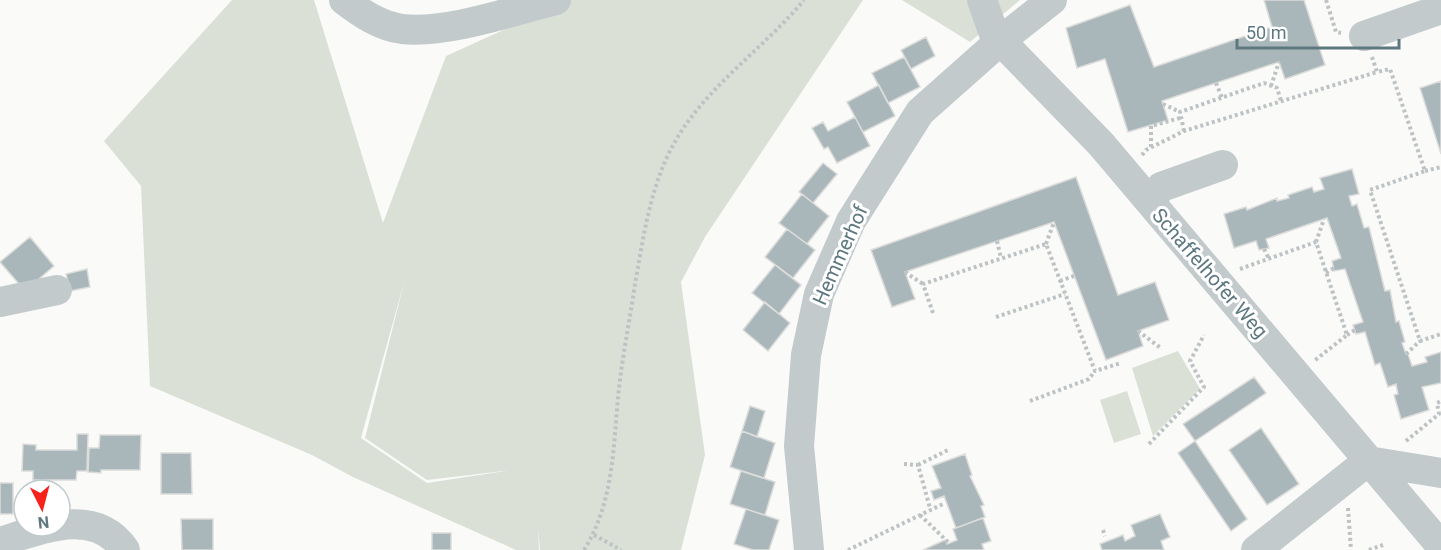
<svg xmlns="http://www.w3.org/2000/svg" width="1441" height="550" viewBox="0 0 1441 550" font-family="Roboto,sans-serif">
  <rect width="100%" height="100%" fill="#fafaf8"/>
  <path fill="#dbe0d6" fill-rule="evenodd" d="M232 0H314L383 223 446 56 570 0H863L705 237 681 282 705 455 681 550H540L538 528 539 550H516L353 477 312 455 150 386 141 186 104 141ZM405 279 365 438 427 480 512 470 427 483 361 438Z
    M902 0H1020L970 42Z
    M1178 351 1200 389 1153 436 1132 368Z
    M1127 391 1141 434 1114 443 1100 400Z"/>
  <path fill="#a9b7bb" stroke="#dcdcda" stroke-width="1.5" d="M1264 0H1304L1325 65 1285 79 1279 62 1162 101 1168 120 1128 132 1105 59 1077 68 1066 28 1130 5 1154 67 1272 27Z
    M926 37 935 56 911 69 901 50Z
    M904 57 920 87 888 103 872 73Z
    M1441 81V154L1420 88Z
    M879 85 895 116 863 132 847 102Z
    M855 117 870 146 837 163 828 147 824 149 812 128 823 122 828 131Z
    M823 163 837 174 813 203 799 192Z
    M1352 169 1359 194 1349 196 1352 206 1357 204 1364 228 1369 227 1385 291 1390 290 1396 322 1399 321 1405 342 1402 343 1406 354H1408L1412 366 1427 362 1425 357 1441 352V383L1422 387 1429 410 1401 419 1394 395 1398 394 1396 384 1388 387 1380 363 1375 365 1365 332 1356 334 1353 325 1363 322 1345 269 1334 271 1332 261 1341 258 1327 218 1266 239 1269 248 1259 250 1256 241 1234 248 1224 214 1246 207 1247 210 1277 198V201L1289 198 1288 195 1312 187 1314 192 1324 189 1320 178Z
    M1076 177 1118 295 1155 282 1169 320 1138 331 1143 346 1106 360 1054 222 905 272 915 299 892 307 871 250Z
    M802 194 829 216 807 244 779 223Z
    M787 229 815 250 793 278 765 257Z
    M30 237 54 266 25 291 0 262Z
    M775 265 801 285 779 314 752 293Z
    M87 269 90 287 70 291 66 274Z
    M765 302 790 323 768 351 743 330Z
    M1254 377 1266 393 1195 441 1183 424Z
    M750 406 765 411 757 437 742 431Z
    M1261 428 1299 484 1267 505 1229 450Z
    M742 431 775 443 764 478 730 467Z
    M77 434H88L87 471H77L76 480H33V471H22L23 444 36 445V450H77Z
    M100 435H141L140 470H101V473L88 472 89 448H99Z
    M1195 441 1247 519 1231 531 1178 453Z
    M161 453H191L192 494H161Z
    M965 454 972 475 970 476 984 505 981 506 985 517 956 528 944 496 934 500 931 491 941 488 932 466Z
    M741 471 775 482 765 515 730 504Z
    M0 483H13V514H0Z
    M746 509 779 520 769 550H753L734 544Z
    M1160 514 1170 537 1161 541 1164 550H1102L1100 544 1123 535 1125 541 1135 536 1131 525Z
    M983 518 991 541 982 544 984 550H923L945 540 947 544 957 540 953 529Z
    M181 519H213V550H182Z
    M432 533H451V550H432Z"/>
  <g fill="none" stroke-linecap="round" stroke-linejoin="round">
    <path stroke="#bdc2c4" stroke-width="4" stroke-dasharray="3 3" stroke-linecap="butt" d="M1326 0 1336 32 1341 33
      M1372 57 1377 72 1390 69 1425 171 1370 190 1420 341 1441 334
      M1216 83 1222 98
      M1271 86 1279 62
      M1163 104 1180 112
      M1184 131 1180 112 1264 83 1277 88 1281 101
      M1151 147V126L1180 118
      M1142 155 1146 150 1184 131 1377 72
      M1425 171 1441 167
      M997 241 1001 258
      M1316 242 1324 219
      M1046 244 1054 222
      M1264 249 1269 259
      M1240 269 1316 242 1347 335 1314 361
      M905 272 923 284
      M1326 273 1334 268
      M1060 281 1074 276
      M933 313 923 284 1046 244 1095 371 1121 363
      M996 317 1065 294
      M1138 331 1162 349
      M1347 335 1355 330
      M1406 354 1420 341
      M1030 401 1089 379 1095 371
      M1406 441 1439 414 1437 403 1441 401
      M1149 444 1204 387 1190 361 1204 335
      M904 464 918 465 930 508
      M918 465 950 449
      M1348 508 1351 550
      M920 515 948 542
      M1103 530 1105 536
      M594 535 621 550
      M584 550C615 500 613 444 619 388 623 353 630 319 635 284 643 240 649 194 669 153 699 91 762 51 804 0
      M848 550 945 503
      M1369 550 1383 545"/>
    <path stroke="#c2cacc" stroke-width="30" d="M344 0C361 13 380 26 402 29 447 34 512 11 556 0
      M982 0 994 34 1101 144 1441 546
      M1364 36 1441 9
      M1150 202 1161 187 1223 165
      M0 302 57 290
      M1368 461 1441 473
      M0 542C42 529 95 506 125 550
      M809 550 799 446 806 355 819 294 851 221 920 112 1000 41 1052 0
      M1256 550 1368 461"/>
  </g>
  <g text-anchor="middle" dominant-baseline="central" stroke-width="6" stroke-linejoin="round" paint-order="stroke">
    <g font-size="20" fill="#5e7880" stroke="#fff">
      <text transform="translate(840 255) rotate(-66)">Hemmerhof</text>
      <text transform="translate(1210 273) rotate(49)">Schaffelhofer Weg</text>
    </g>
  </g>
  <g transform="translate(42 508) rotate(174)"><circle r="28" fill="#ffffff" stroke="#bfc9cc" stroke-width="1.5"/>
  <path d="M0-4.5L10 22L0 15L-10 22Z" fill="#f6221c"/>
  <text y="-9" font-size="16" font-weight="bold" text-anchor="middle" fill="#5e7880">N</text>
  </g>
  <path d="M1237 39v9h162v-9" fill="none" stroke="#5e7880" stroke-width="3"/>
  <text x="1246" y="39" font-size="18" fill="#5e7880" stroke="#ffffff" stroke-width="4.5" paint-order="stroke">50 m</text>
</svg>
